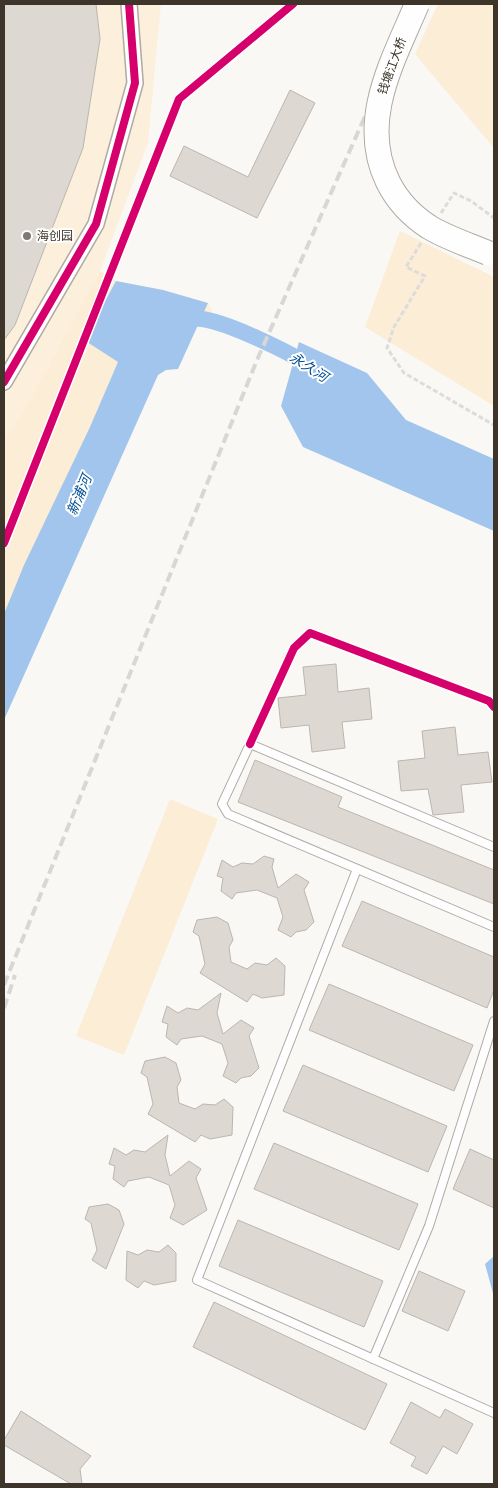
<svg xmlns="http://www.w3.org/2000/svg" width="498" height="1488" font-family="'DM Sans','Noto Sans SC',sans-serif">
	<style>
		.built { fill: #fcf0dd }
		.green { fill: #fcedd6 }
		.water { fill: #a2c5ed }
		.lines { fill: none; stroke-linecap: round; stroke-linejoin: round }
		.canal { stroke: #a2c5ed; stroke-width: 16 }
		.building { fill: #ddd8d1; stroke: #bbb6af }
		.service-casing { stroke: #afaaa4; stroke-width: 10 }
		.minor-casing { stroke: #afaaa4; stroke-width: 18 }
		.path { stroke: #dddcdb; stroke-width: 3; stroke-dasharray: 5 2.5; stroke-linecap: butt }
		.service { stroke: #fefefe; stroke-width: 8 }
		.minor { stroke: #fefefe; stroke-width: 15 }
		.rail { stroke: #d8d7d5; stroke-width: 4; stroke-dasharray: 10 5; stroke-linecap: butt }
		.primary-bridge-casing { stroke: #afaaa4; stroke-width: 26; stroke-linecap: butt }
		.primary-bridge { stroke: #fefefe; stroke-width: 24 }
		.cycleway-casing { stroke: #fff; stroke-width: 11 }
		.cycleway { stroke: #d6006c; stroke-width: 8 }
		.poi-dot { fill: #7f7970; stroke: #fff; stroke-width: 2 }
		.labels { text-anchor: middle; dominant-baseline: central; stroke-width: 4; stroke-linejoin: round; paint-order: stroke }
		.street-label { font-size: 12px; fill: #3d3529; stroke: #fff }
		.poi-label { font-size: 12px; fill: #3d3529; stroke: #fff; text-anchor: start }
		.water-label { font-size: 14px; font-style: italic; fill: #035095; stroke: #fff }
	</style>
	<rect width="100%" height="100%" fill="#faf8f5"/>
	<path class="built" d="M4,4H161L148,143L100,271L116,281L163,290L208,303L218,323L201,319L154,322L4,669Z"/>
	<g class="green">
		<path d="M438,4H494V148L415,54Z"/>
		<path d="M400,231L494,277V406L365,327Z"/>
		<path d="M100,271L116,281L84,340L118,362L4,633V441L27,406Z"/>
		<path d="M170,799L218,819L124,1055L76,1036Z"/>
	</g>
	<g class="water">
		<path d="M116,281L163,290L208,303L178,369L166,370L158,375L4,720V614L24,565L90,427L118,362L84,340Z"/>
		<path d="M299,342L367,373L406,420L494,459V531L303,447L281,406Z"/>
		<path d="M494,1256V1297L485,1264Z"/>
	</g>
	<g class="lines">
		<path class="canal" d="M178,320C186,320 194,318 202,319C227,322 292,353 313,368"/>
	</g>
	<g class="building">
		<path d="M4,4H96L100,39L83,148L15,325L4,340Z"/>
		<path d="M290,90L315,103L257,218L170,176L184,146L248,177Z"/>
		<path d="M336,664L338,692L369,688L372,719L342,722L345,748L312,752L309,725L281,728L278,698L306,695L303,667Z"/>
		<path d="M455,727L458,755L488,752L492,782L461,785L464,812L433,815L428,789L401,791L398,761L425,758L422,731Z"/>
		<path d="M255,760L342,797L338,807L494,870V904L238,802Z"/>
		<path d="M264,856L274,859L272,867L278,888L296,874L309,882L304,890L314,922L306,930L296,932L291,937L278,930L283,917L277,898L257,890L236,893L232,899L221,891L223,878L217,876L222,860L233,867L242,863L253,864Z"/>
		<path d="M362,901L494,957V990L487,1008L342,946Z"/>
		<path d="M217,917L228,923L233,940L229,947L231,962L247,969L255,963L267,965L276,958L285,966L284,995L262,998L253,994L247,1002L200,973L205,964L199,936L193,932L197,920Z"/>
		<path d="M329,984L473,1045L454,1091L309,1030Z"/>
		<path d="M221,993L217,1013L223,1034L241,1020L254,1028L249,1036L259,1068L251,1076L241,1078L236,1083L223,1076L228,1063L222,1044L202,1036L181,1039L177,1045L166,1037L168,1024L162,1022L167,1006L178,1013L187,1008L198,1010Z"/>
		<path d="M165,1057L176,1063L181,1080L177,1087L179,1103L195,1109L203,1104L215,1105L224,1099L233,1107L232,1135L210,1139L201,1135L195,1142L148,1114L153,1104L147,1077L141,1073L145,1061Z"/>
		<path d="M303,1065L447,1126L428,1172L283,1111Z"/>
		<path d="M168,1135L165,1155L170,1176L189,1161L201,1169L196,1178L207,1210L183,1225L170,1218L175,1205L169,1185L149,1177L128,1181L124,1187L113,1179L115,1166L109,1164L114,1148L126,1155L134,1150L145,1152Z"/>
		<path d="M274,1143L418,1204L399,1250L254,1189Z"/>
		<path d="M470,1149L494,1160V1208L453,1189Z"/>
		<path d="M108,1204L119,1210L124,1224L106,1269L92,1260L97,1250L91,1223L85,1219L89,1207Z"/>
		<path d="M238,1220L383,1281L364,1327L219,1266Z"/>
		<path d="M168,1245L176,1253V1281L154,1285L144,1281L138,1288L126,1280L127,1251L138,1255L147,1250L159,1252Z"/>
		<path d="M419,1271L465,1291L448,1331L402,1311Z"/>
		<path d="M214,1302L387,1384L365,1430L193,1347Z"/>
		<path d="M411,1402L440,1418L445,1409L473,1424L457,1454L443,1446L427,1474L411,1466L416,1457L390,1443Z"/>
		<path d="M21,1411L91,1456L80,1469L82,1484H71L4,1445V1440Z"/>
	</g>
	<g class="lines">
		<defs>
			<g id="service">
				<path d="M494,847L250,744L222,804L228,814L494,927"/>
				<path d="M357,869L197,1280L494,1413"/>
				<path d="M373,1359L429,1226L494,1021"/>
			</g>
			<path id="minor" d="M4,382L96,224L135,83L129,4"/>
		</defs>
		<use href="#service" class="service-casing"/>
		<use href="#minor" class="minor-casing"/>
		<g class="path">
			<path d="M441,213L454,193L471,201L494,218"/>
			<path d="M421,243L406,267L425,276L394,327L387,348L404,373L494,425"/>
		</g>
		<use href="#service" class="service"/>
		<use href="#minor" class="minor"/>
		<g class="rail">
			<path d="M4,985L257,360L378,87L412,4"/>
			<path d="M4,1008L15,975"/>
		</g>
		<defs>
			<path id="primary-bridge" d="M417,4C393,61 358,121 388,182C397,200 412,216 429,227C447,238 469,245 488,253"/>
		</defs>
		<use href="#primary-bridge" class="primary-bridge-casing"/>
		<use href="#primary-bridge" class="primary-bridge"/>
		<defs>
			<g id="cycleway">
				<path d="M4,382L96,224L135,83L129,4"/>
				<path d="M4,543L179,99L293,4"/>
				<path d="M250,744L294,648L310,633L489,701L494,707"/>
			</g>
		</defs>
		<use href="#cycleway" class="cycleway-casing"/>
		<use href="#cycleway" class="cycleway"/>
	</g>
	<circle class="poi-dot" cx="27" cy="236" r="5"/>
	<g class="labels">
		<g class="street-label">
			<text transform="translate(392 66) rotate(-70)">钱塘江大桥</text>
		</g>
		<g class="poi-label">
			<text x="37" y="236">海创园</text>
		</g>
		<g class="water-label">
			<text transform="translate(309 367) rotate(32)">永久河</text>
			<text transform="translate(79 495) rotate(-67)">新浦河</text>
		</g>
	</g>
	<rect width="498" height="1488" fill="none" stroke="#3d3529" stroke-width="10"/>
</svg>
